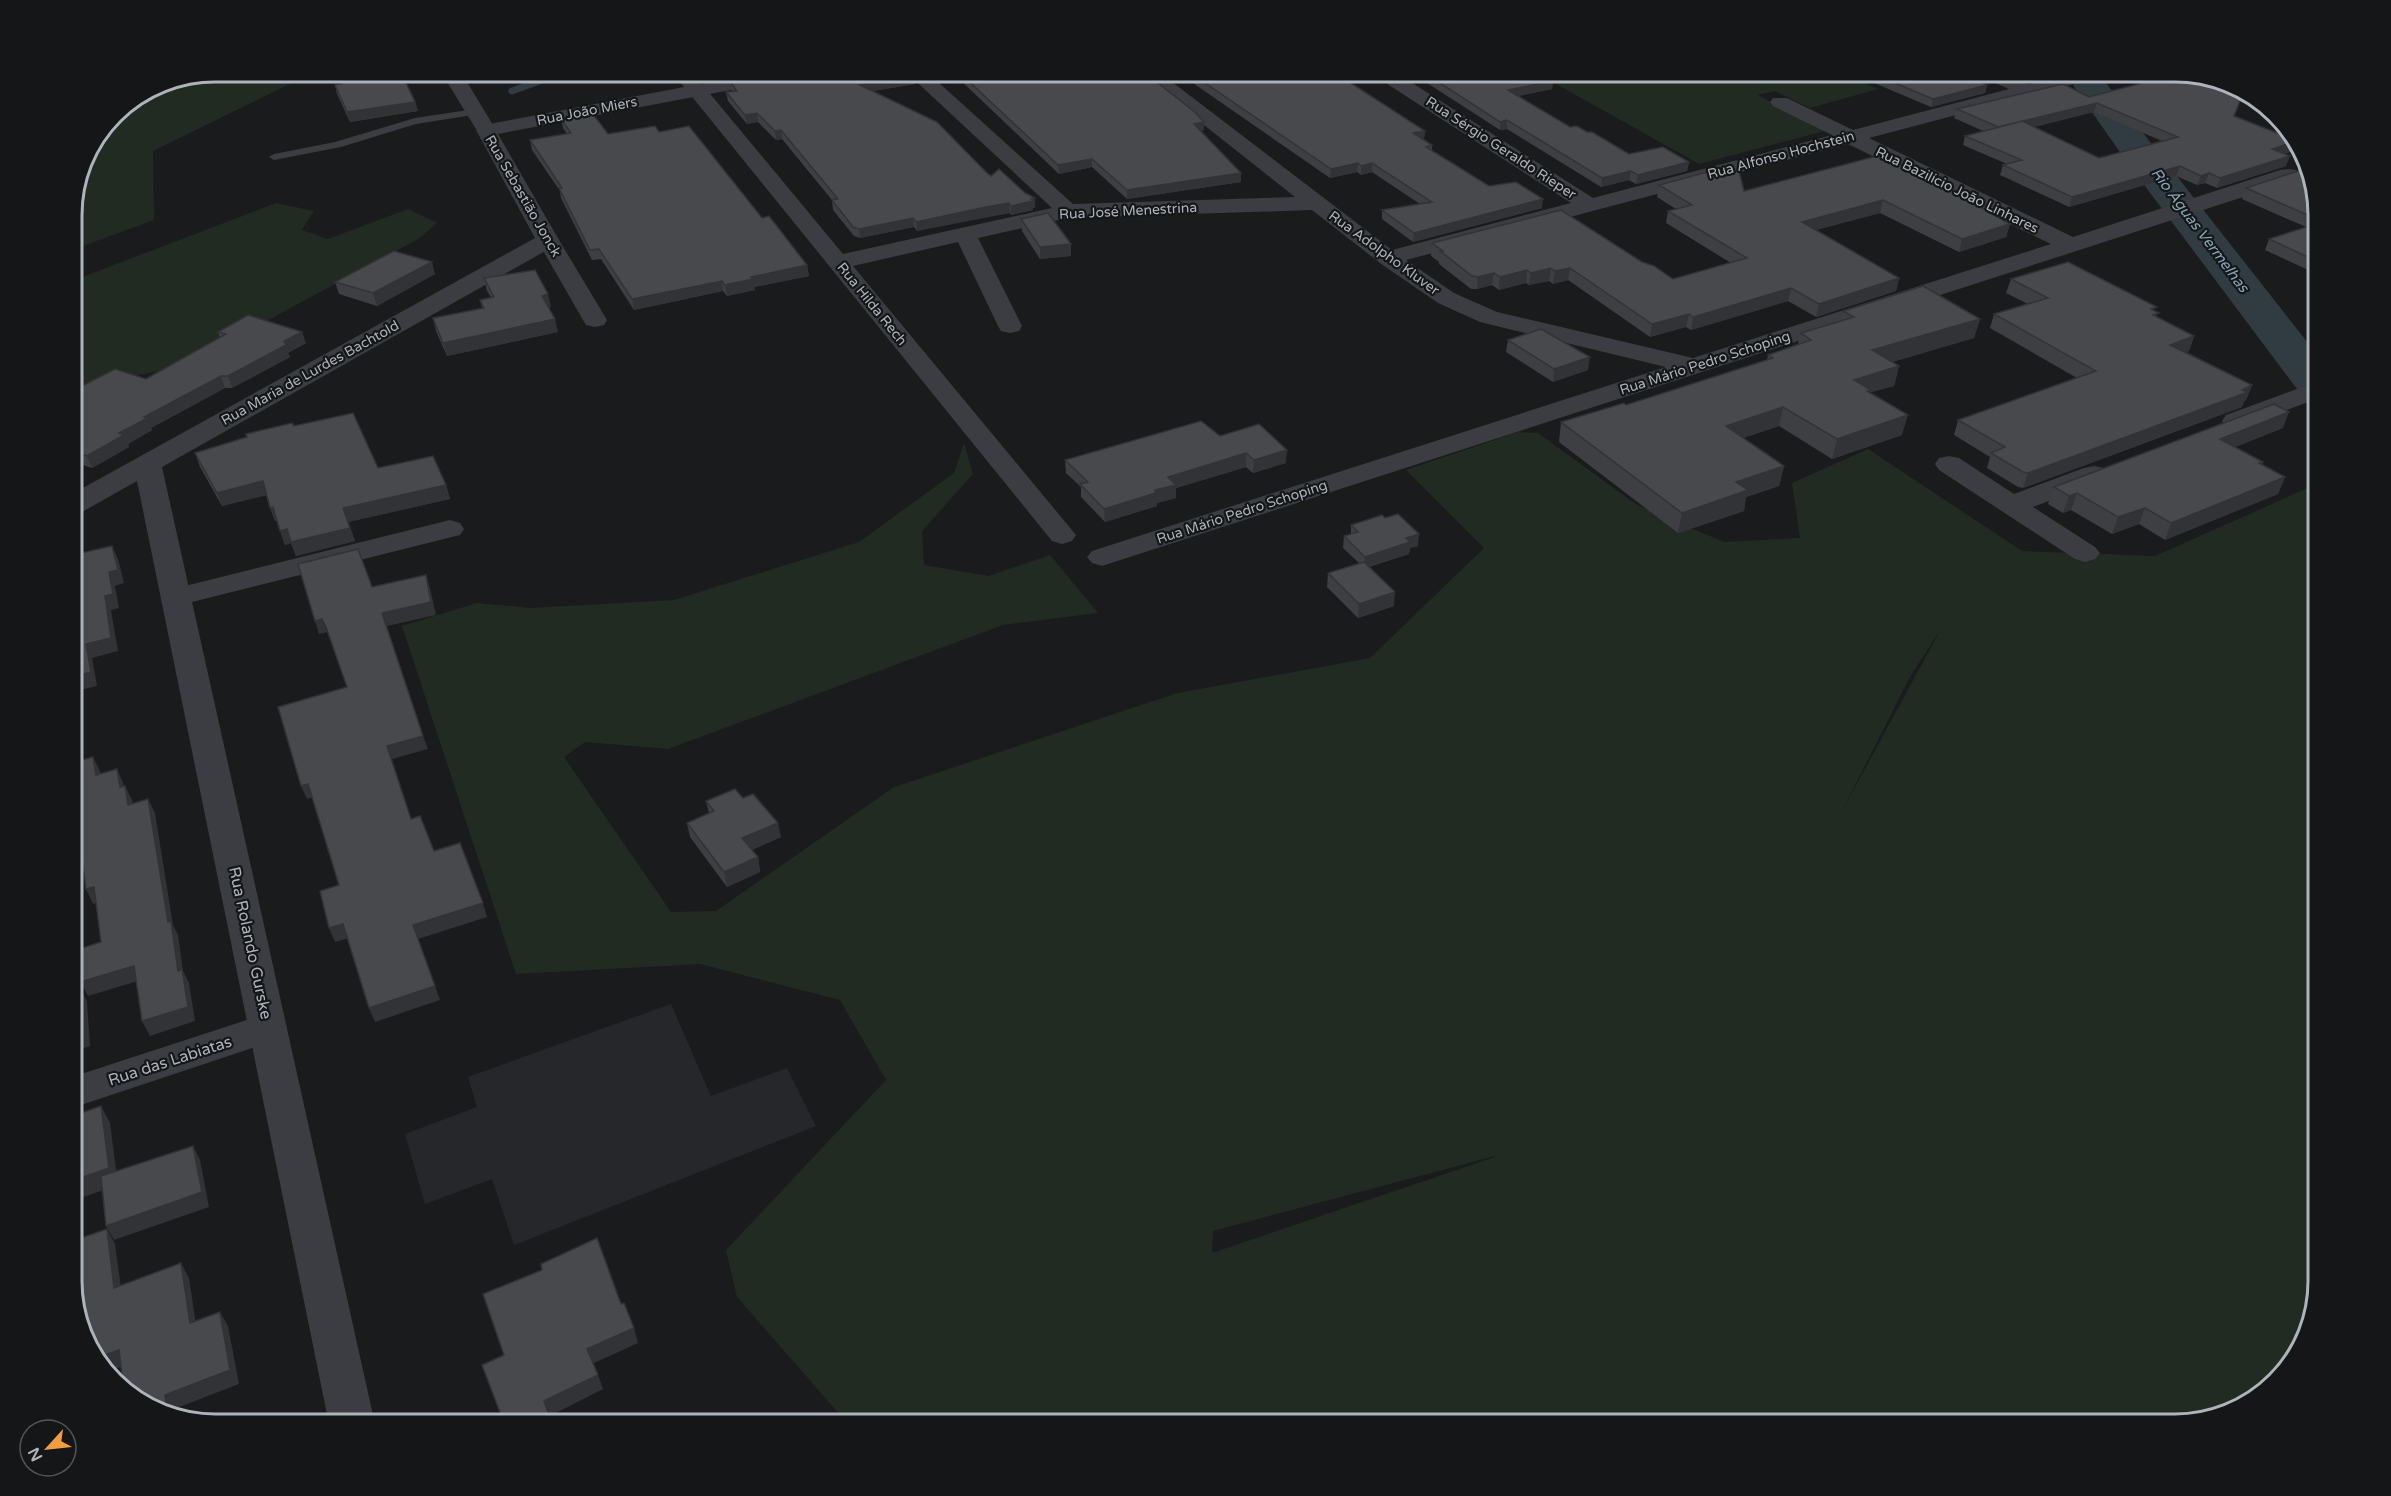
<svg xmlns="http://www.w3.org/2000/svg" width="2391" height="1496" font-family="'Varela Round',sans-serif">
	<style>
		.built { fill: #26272a }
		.green { fill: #222b22; fill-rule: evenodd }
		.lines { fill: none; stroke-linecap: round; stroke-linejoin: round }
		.stream { stroke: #303c41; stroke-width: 7 }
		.river { fill: #303c41; fill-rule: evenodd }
		.service { fill: #3b3d42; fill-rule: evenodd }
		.minor { fill: #3b3d42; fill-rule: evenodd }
		.tertiary { fill: #3b3d42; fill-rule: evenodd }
		.wall { fill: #3d3f42; fill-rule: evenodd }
		.shaded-wall { fill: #323336 }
		.building { fill: #47494d; stroke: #323336; stroke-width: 1.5 }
		.labels { text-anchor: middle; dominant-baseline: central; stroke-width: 4.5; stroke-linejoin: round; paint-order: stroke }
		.far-street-label { font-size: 14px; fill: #adb4bc; stroke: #151618 }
		.far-water-label { font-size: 15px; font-style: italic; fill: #85a6b6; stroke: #151618 }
		.street-label { font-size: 16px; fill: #adb4bc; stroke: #151618 }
		.rim { fill: none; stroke: #adb4bc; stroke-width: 3 }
	</style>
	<rect width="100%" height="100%" fill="#1a1b1d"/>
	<path class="built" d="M671,1004L711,1096L787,1068L816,1126L514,1245L492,1179L425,1204L405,1134L477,1107L468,1077Z"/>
	<g class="green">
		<path d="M216,72H307L308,75L153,151L154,220L72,250V207L83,160L114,114L161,83Z"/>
		<path d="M1588,72H1840L1878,89L1810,108L1775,91L1758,95L1825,131L1699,164L1549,80Z"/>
		<path d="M276,203L314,211L302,230L328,239L408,209L437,223L420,238L183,366L90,385L72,394V281Z"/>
		<path d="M1518,432L1538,433L1637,505L1724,542L1800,538L1792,483L1868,449L2022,551L2155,556L2319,483V1281L2300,1352L2247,1405L2176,1424H848L737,1297L726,1250L886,1080L840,1000L700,964L516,974L402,626L477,603L531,608L674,600L859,542L954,473L964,443L973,474L922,531L924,565L989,576L1050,555L1098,613L1003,625L668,749L585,742L564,757L671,912L716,911L894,787L1178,693L1370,658L1484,548L1406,470ZM1941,629L1842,811L1911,675ZM1495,1156V1157L1212,1253L1213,1231Z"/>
	</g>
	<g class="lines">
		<path class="stream" d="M512,91L564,72"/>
		<path class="river" d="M2064,72H2098L2150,142L2319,357V401L2303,397L2124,158Z"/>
		<path class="service" d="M475,109L480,112L479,114L416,124L341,147L274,160L269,157L274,154L335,142L415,118Z"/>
		<g class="minor">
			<path d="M441,72H461L496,130L493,134H479Z"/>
			<path d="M672,72H692L843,254L1052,208L906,72H927L1073,204L1295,197L1137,72H1159L1392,250L1571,203L1375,76L1372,72H1395L1593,198L1832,135L1773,106L1770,102L1773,98H1787L1853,130L2009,89L1979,76L1976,72H2002L2029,84L2075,72H2107L2104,76L1869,138L2073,237L2280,170L2288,169L2296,170L2299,175L2296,180L1102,566L1092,563L1087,557L1092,551L1666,367L1480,322L1438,303L1380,263L1312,210L1068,218L978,238L1022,326L1019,331L1010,333L1001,331L998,326L958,242L853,266L1076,535L1072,541L1062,544L1052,541ZM1848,144L2051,244L1693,358L1497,312L1454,293L1406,260Z"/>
			<path d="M548,233L556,235L607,320L604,325L595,327L586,325L583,320L537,240L540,235Z"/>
			<path d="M2319,381V398L2235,429L2226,427L2222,421L2226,415Z"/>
			<path d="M1949,456L1959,458L2014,494L2084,468L2094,466L2104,468L2108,474L2104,480L2033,507L2095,547L2100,553L2095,559L2085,562L2075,559L1939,470L1935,464L1939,458Z"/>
			<path d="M450,520L460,523L464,529L460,535L176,606L165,603L161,597L165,591Z"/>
			<path d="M268,1013L282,1018L287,1028L282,1038L72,1108V1077Z"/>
		</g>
		<path class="tertiary" d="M763,72H804L801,76L794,78L498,134L559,240L556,245L162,467L375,1424H329L137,481L82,512L72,514V494L535,238L476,130L479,126Z"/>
	</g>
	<g class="wall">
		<path d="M335,72H401L415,102L418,111L350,122L337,94L335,85L342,84Z"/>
		<path d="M716,72H751L720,78Z"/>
		<path d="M930,72H1144L1204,130L1201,131L1241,182L1127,199L1092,167L1059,174L956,76L939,79Z"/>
		<path d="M1177,72H1334L1425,131L1424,139L1432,145V150L1489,186L1542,208L1413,242L1382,219V210L1420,204L1372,172L1361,175L1357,172L1330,178Z"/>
		<path d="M1410,72H1579L1549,78L1553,81L1552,89L1518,96L1570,127L1587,132L1629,154L1689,162L1687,171L1636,184L1629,180L1601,187L1507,129L1500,130Z"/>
		<path d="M1848,72H1957L1987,85L1985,93L1931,107Z"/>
		<path d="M731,83L915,84L873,91L1035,207L1033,208V210L1011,215L1010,213L987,216L917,231L914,227L860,238L854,236L833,210L832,200L782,139L776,140L758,122L747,124L728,101L726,92L732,91Z"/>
		<path d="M2089,97L2235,116L2297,141L2293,151L2284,154L2286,166L2217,188L2205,183L2197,185L2176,176L2069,207L2000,175L2003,165L2007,164L1963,145L1965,136L1983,131L1954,118L1957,109ZM2094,112L2162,141L2099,158L2034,127Z"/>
		<path d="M561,119L608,134L659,132L762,218L807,265L809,276L754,287L755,290L727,296L723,291L634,310L601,259L592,260L561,198L560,191L532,150L530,140L567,134L563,128Z"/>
		<path d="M1659,185L1744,191L1969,198V200L2010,224L2006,237L1959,252L1880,213L1816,230L1899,278L1896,291L1816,317L1788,301L1691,330L1686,327L1650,337L1568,280L1553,284L1549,281L1529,285L1526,283L1499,290L1492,285L1477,289H1471L1439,264V262L1431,256L1432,243L1642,262L1673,279L1731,263L1666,223L1668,211L1676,209L1657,197Z"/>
		<path d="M2246,188L2319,207V275L2265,250L2269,239L2306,227L2242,199Z"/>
		<path d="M1021,219L1071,244V256L1040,259L1022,231Z"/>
		<path d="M435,274L377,306L339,294L335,282Z"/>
		<path d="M484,278L551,307H549L558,332L447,356L436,331L433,318L482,308L480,300L491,297L487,291Z"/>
		<path d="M2011,279L2155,311L2157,317L2194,336L2189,351L2186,352L2252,385L2246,400L2244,401L2242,407L2023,488L2018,487L1987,468L1990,457L1954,435L1958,420L2077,378L1990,328L1994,314L2028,304L2006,293Z"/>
		<path d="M1843,311L1980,319L1974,338L1892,362L1899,366L1894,386L1871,392L1870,393L1902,435L1832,459L1779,426L1743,438L1784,466L1779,486L1746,497L1744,511L1678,533L1559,442L1561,422L1626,405L1767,360L1768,355L1798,344L1801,333L1841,321Z"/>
		<path d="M218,332L306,343L288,353L290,357L232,388H225L151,428L152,430L128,444L129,447L92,468L77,463L72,465V391L146,379L220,338Z"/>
		<path d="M1508,340L1588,370L1553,382L1506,352Z"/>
		<path d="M294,426L378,468L446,485L450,499L348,522L355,541L296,556L291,543L285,545L277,521H275L266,495L222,506L200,467L195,453L247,437Z"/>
		<path d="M2283,428L2235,447L2263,462L2262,465L2285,477L2278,494L2165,540L2139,524L2112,534L2071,510L2063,513L2048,504L2054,487Z"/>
		<path d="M1220,436L1286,463L1253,473L1246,467L1176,488V498L1157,503V506L1105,522L1081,497V487L1066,473L1065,460Z"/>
		<path d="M1351,525L1418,546L1410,548L1409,554L1369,567L1394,606L1358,618L1327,587L1328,573L1359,563L1343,548L1344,536L1351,534Z"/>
		<path d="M743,798L781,837L752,850L758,857L760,872L727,887L690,837L687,823L709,813L706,801Z"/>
	</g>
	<g class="shaded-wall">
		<path d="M491,72H505L491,74Z"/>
		<path d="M720,72H751L720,78Z"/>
		<path d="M938,72H955L956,76L939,79Z"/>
		<path d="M1538,72H1579L1537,81Z"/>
		<path d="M914,75L915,84L861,93L860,85Z"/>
		<path d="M1553,81L1552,89L1507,98L1508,90Z"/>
		<path d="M1987,85L1985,93L1931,107L1933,99Z"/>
		<path d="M415,102L418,111L350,122L347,112Z"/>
		<path d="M2097,103L2094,112L1995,136L1998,127Z"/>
		<path d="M757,113L758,122L747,124L745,115Z"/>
		<path d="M1507,120V129L1500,130V122Z"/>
		<path d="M1204,122V130L1194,132V124Z"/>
		<path d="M781,130L782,139L776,140L775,131Z"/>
		<path d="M1425,131L1424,139L1413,133Z"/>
		<path d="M2297,141L2293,151L2268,158L2272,149Z"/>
		<path d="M2290,156L2286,166L2217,188L2220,178Z"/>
		<path d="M1092,159V167L1059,174L1058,165Z"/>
		<path d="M1689,162L1687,171L1636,184L1638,175Z"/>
		<path d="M1358,163L1357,172L1330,178L1331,169Z"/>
		<path d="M1372,163V172L1361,175V166Z"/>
		<path d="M2180,166L2176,176L2069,207L2072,197Z"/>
		<path d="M1631,171L1629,180L1601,187L1602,178Z"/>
		<path d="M1241,173V182L1127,199V190Z"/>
		<path d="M2209,173L2205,183L2197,185L2201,176Z"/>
		<path d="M1035,198V207L1033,208V210L1011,215V206Z"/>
		<path d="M1543,199L1542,208L1413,242L1414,233Z"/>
		<path d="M1883,200L1880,213L1799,234L1802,222Z"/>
		<path d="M1009,203L1010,213L917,231L916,222Z"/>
		<path d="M913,218L914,227L860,238L859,229Z"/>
		<path d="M2010,224L2006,237L1959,252L1962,239Z"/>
		<path d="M1071,244V256L1040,259V247Z"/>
		<path d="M432,262L435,274L377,306L373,293Z"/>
		<path d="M807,265L809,276L754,287L755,290L727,296L725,285L751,277Z"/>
		<path d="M1551,268L1549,281L1529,285L1531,273Z"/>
		<path d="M1570,268L1568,280L1553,284L1555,271Z"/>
		<path d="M1527,270L1526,283L1499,290L1500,277Z"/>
		<path d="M1494,273L1492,285L1477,289L1478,277Z"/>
		<path d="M1899,278L1896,291L1816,317L1819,304Z"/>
		<path d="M722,281L723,291L634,310L632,299Z"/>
		<path d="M1791,288L1788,301L1691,330L1693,317Z"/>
		<path d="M548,294L551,307L545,308L542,296Z"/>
		<path d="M1689,314L1686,327L1650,337L1652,324Z"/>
		<path d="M555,319L558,332L447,356L443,343Z"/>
		<path d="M1980,319L1974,338L1868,369L1872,350Z"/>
		<path d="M302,332L306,343L288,353L290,357L232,388L228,376L284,341Z"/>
		<path d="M2194,336L2189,351L2165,359L2170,345Z"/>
		<path d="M1590,357L1588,370L1553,382L1554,369Z"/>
		<path d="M1899,366L1894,386L1871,392L1866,410L1854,380Z"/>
		<path d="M221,376L225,388L151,428L152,430L128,444L129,447L92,468L87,456L144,417Z"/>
		<path d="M2252,385L2246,400L2244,401L2242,407L2023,488L2028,473Z"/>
		<path d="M1783,407L1779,426L1722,445L1726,426Z"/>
		<path d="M2289,412L2283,428L2213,455L2220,439Z"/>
		<path d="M1908,415L1902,435L1832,459L1837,439Z"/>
		<path d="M1287,450L1286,463L1253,473L1254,460Z"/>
		<path d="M72,452L77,463L72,465Z"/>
		<path d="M1246,453V467L1176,488V498L1157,503V506L1105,522L1104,509L1155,490L1168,477Z"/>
		<path d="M1784,466L1779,486L1746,497L1744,511L1678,533L1682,513L1736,482Z"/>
		<path d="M2285,477L2278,494L2165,540L2171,523Z"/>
		<path d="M263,481L268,495L222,506L217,493Z"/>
		<path d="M446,485L450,499L348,522L343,508Z"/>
		<path d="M2077,493L2071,510L2063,513L2069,496Z"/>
		<path d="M273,507L277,520L275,521L270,508Z"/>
		<path d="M2145,508L2139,524L2112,534L2118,517Z"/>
		<path d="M350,528L355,541L296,556L291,543L285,545L280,531L287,529Z"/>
		<path d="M1419,534L1418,546L1410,548L1409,554L1364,568L1365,557L1406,538Z"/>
		<path d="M112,546L118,559L124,583L115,586L119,608L111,610L118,651L92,658L97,686L72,692V677L105,596Z"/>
		<path d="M426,575L430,588L436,615L387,626L382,613Z"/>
		<path d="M1395,592L1394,606L1358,618L1359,604Z"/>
		<path d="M322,619L327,632L319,634L315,621Z"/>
		<path d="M423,736L428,749L392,759L387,746Z"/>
		<path d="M78,748L84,762L79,761Z"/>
		<path d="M93,757L100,771L103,789L96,775Z"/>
		<path d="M117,769L123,783L127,801L120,787Z"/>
		<path d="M308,784L313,797L307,799L301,786Z"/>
		<path d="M125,786L132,800L135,819L128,805Z"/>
		<path d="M148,799L155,813L173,925L178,935L183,971L189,983L195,1021L150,1036L142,1021L178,971L168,922Z"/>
		<path d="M77,817L84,831L72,834V819Z"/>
		<path d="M778,823L781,837L745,853L742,838Z"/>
		<path d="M758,857L760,872L727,887L724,872Z"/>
		<path d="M94,887L101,901L93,904L86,889Z"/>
		<path d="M483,903L487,917L418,939L440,1000L375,1022L369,1008L413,925Z"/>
		<path d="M343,924L349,938L335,942L329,928Z"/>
		<path d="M134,966L141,980L88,996L80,982Z"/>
		<path d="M79,986L87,1001L90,1046L72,1052V1034Z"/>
		<path d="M101,1106L110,1123L118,1185L72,1201V1181Z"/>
		<path d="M193,1146L200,1160L209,1207L114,1240L106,1226Z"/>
		<path d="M107,1229L115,1244L123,1303L114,1288Z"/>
		<path d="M181,1263L189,1278L198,1338L190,1323Z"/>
		<path d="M220,1312L228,1326L239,1384L174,1409V1413L167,1411L165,1395Z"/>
		<path d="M634,1328L638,1343L592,1364L587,1349Z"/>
		<path d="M119,1350L128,1364L110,1371L97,1358Z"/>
		<path d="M598,1375L603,1389L550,1416L544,1401Z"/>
	</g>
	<g class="building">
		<path d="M338,72H401L415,102L347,112L335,85L344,83Z"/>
		<path d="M789,72H911L914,75L860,85L937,122L987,173L991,176L999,169L1025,193L1035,198L1031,199L1033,201L1011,206L1009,203L986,207L916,222L913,218L859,229L853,227L832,200L838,199L781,130L775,131L757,113L745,115L726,92L737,91L731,83Z"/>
		<path d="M959,72H1144L1196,113L1204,122L1194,124L1241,173L1127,190L1092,159L1058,165Z"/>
		<path d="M1189,72H1334L1425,131L1413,133L1432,145L1426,147L1489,186L1516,182L1543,199L1414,233L1382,210L1432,202L1372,163L1361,166L1358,163L1331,169Z"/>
		<path d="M1423,72H1539H1538L1553,81L1508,90L1570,127L1577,126L1587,132H1592L1629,154L1663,147L1689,162L1638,175L1631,171L1602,178L1507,120L1500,122Z"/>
		<path d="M1869,72H1957L1987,85L1933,99Z"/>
		<path d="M2180,73L2244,91L2234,116L2297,141L2272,149L2290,156L2220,178L2209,173L2201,176L2180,166L2072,197L2003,165L2022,160L1965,136L2022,121L2099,158L2178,137L2097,103L1998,127L1957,109L2063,84L2089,97Z"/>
		<path d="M592,113L608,134L655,126L659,132L689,126L762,218L769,216L807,265L751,277L753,279L725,285L722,281L632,299L599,249L590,250L559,188H562L530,140L571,133L561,119Z"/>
		<path d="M1881,155L1969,198L1966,199L2010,224L1962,239L1883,200L1802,222L1899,278L1819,304L1791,288L1693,317L1689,314L1652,324L1570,268L1555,271L1551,268L1531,273L1527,270L1500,277L1494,273L1478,277L1472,276L1440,251H1443L1432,243L1561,210L1642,262L1654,266L1673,279L1747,258L1668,211L1692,205L1659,185L1711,171L1719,176L1739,171L1744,191Z"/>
		<path d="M2307,168L2319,207V220L2246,188Z"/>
		<path d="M1048,213L1071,244L1040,247L1021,219Z"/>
		<path d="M2319,223V262L2269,239Z"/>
		<path d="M394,251L432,262L373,293L335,282Z"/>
		<path d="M2068,262L2157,307L2151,309L2159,313L2153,315L2194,336L2170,345L2252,385L2242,390L2248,392L2028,473L2023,472L1991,453L2005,447L1958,420L2096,371L1994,314L2048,298L2011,279Z"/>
		<path d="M535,270L548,294L542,296L555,319L443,343L433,318L484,308L480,300L494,297L484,278Z"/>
		<path d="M1923,286L1980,319L1872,350L1899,366L1854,380L1871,390L1867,391L1908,415L1837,439L1783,407L1726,426L1784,466L1736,482L1748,490L1682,513L1561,422L1624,403L1626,405L1773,358L1768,355L1811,340L1801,333L1854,317L1843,311Z"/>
		<path d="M248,315L302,332L284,341L286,345L228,376H221L144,417L148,418L119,433L124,435L87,456L72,451V391L115,369L146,379L226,334L218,332Z"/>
		<path d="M1541,329L1590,357L1554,369L1508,340Z"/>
		<path d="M2274,404L2289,412L2220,439L2263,462L2259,463L2285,477L2171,523L2145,508L2118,517L2077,493L2069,496L2054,487Z"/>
		<path d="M353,413L378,468L433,456L446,485L343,508L350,528L291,542L287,529L280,531L273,507L270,508L263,481L217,493L195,453L247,437L246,434L292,423L294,426Z"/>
		<path d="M1201,421L1220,436L1259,424L1287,450L1254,460L1246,453L1168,477L1176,485L1155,490L1156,493L1104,509L1080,484L1088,482L1065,460Z"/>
		<path d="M1398,514L1419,534L1406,538L1410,542L1365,557L1344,536L1358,532L1351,525L1382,515L1385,518Z"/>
		<path d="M112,546L118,570L109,572L113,594L105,596L111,638L86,644L91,672L72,677V555Z"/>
		<path d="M358,549L372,587L426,575L431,602L382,613L423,736L387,746L411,819L420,816L434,851L460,843L483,903L413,925L435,986L369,1008L343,924L329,928L320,891L339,885L308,784L301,786L278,707L347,687L326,627L322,619L315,621L298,564Z"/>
		<path d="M1364,562L1395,592L1359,604L1328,573Z"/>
		<path d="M78,748L79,761L93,757L96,775L117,769L120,787L125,786L128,805L148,799L168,922L171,921L178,971L182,969L188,1007L142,1021L134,966L80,982L76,950L101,942L94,887L86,889L77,817L72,819V749Z"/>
		<path d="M735,789L743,798L753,794L778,823L742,838L758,857L724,872L687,823L714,811L706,801Z"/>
		<path d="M79,986L81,1031L72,1034V988Z"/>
		<path d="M101,1106L109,1168L72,1181V1116Z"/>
		<path d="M193,1146L202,1192L106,1226L101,1176Z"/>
		<path d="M107,1229L114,1288L181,1263L190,1323L220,1312L230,1370L165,1395L167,1411L144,1405L123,1384L119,1350L97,1358L91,1352L72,1289V1241Z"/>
		<path d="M597,1238L621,1304L624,1303L634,1328L587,1349L598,1375L544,1401L552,1424H501L504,1423L482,1365L504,1355L483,1294L542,1270L541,1264Z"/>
	</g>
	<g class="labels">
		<g class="far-street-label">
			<text transform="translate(587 111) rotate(-11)">Rua João Miers</text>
			<text transform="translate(1501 148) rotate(33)">Rua Sérgio Geraldo Rieper</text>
			<text transform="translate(1781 155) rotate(-15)">Rua Alfonso Hochstein</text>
			<text transform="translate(1957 190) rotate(26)">Rua Bazilício João Linhares</text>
			<text transform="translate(523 196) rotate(60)">Rua Sebastião Jonck</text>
			<text transform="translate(1128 211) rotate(-3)">Rua José Menestrina</text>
			<text transform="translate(1384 253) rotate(36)">Rua Adolpho Kluver</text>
			<text transform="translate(872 304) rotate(51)">Rua Hilda Rech</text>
			<text transform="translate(1705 363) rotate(-18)">Rua Mário Pedro Schoping</text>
			<text transform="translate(310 373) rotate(-29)">Rua Maria de Lurdes Bachtold</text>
			<text transform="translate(1242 512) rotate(-18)">Rua Mário Pedro Schoping</text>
		</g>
		<g class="far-water-label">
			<text transform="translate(2200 230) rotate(53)">Rio Águas Vermelhas</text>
		</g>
		<g class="street-label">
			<text transform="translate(250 943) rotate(78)">Rua Rolando Gurske</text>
			<text transform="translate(170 1061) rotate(-18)">Rua das Labiatas</text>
		</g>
	</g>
	<path d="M0 0H2391V1496H0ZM215 82H2175A133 133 0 0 1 2308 215V1281A133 133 0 0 1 2175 1414H215A133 133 0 0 1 82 1281V215A133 133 0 0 1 215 82Z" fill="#151618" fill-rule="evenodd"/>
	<path class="rim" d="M215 82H2175A133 133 0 0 1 2308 215V1281A133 133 0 0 1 2175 1414H215A133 133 0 0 1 82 1281V215A133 133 0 0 1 215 82Z"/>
	<g transform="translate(48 1448) rotate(243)"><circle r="28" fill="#151618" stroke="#52555a" stroke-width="1.5"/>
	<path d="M0-4.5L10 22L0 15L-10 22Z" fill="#f19c3e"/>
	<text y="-9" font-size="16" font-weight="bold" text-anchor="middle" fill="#adb4bc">N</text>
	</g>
</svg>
